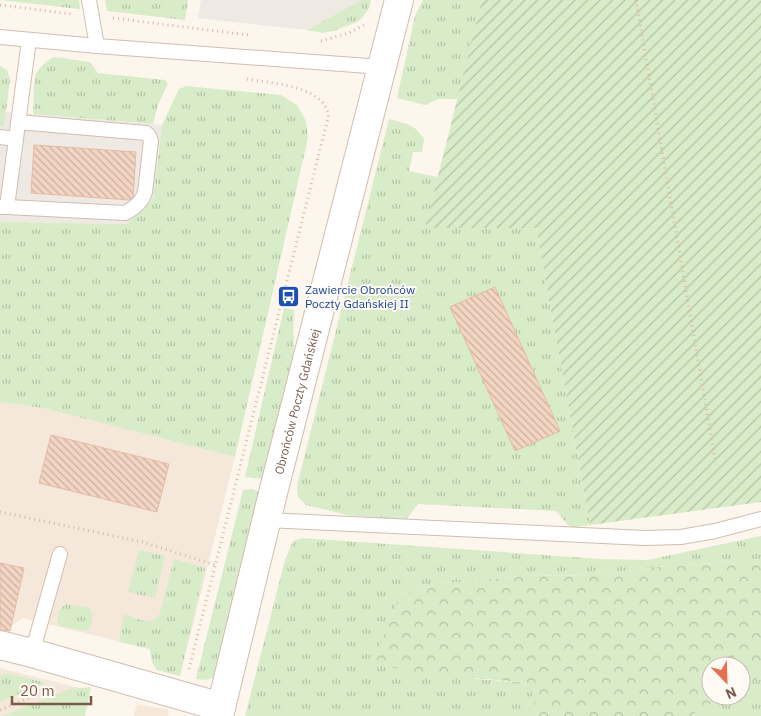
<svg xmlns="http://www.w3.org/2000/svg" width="761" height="716" font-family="'IBM Plex Sans',sans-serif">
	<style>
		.residential { fill: #f5e8da }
		.industrial { fill: #efe9e4 }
		.grass { fill: url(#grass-tufts) }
		.forest { fill: url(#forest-crowns) }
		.garden { fill: url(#garden-furrows) }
		.building { fill: url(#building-back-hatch); stroke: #e6bba3 }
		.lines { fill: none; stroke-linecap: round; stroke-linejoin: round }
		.service-casing { stroke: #d1beb0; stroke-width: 16 }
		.minor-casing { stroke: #d1beb0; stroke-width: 30 }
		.tertiary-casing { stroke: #d1beb0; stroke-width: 30 }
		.path { stroke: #d9b8a5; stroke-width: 3; stroke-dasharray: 1 4; stroke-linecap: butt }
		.service { stroke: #fff; stroke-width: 14 }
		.minor { stroke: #fff; stroke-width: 28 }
		.tertiary { stroke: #fff; stroke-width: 28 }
		.labels { text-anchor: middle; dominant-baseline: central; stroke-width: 4; stroke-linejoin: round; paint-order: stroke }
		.transit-label { font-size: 12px; fill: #164399; stroke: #fffaf3; text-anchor: start }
		.street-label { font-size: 12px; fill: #7a5c4d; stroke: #fffaf3 }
	</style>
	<defs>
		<pattern id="grass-tufts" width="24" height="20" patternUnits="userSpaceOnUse" patternTransform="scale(1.25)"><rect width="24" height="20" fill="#d8ecc9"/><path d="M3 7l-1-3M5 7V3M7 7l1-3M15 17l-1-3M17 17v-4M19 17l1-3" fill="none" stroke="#b4c2a5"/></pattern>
		<pattern id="forest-crowns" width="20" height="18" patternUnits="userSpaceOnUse" patternTransform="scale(1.25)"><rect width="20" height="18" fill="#d8ecc9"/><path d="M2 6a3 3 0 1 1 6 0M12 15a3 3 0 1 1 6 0" fill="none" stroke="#b4c2a5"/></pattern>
		<pattern id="garden-furrows" width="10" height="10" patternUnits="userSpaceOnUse" patternTransform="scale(1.25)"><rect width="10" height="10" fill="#d8ecc9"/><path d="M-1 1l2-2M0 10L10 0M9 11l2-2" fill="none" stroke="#b4c2a5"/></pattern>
		<pattern id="building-back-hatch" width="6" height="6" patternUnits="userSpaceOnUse" patternTransform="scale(1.25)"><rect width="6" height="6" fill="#f3d5c3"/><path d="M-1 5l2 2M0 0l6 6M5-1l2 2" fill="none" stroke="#cab0a1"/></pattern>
	</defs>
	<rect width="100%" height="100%" fill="#fdf6ec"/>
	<g class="residential">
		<path d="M0,402L43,408L235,457L180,676L157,670L152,662L150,649L23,618L4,631L0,630Z"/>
		<path d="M0,668L88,690L83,716H0Z"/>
		<path d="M137,704L169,710L168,716H134Z"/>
	</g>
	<g class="industrial">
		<path d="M201,0H361L307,30L198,18Z"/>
		<path d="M6,112L162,125L153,198L127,224L0,222V126L4,127Z"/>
	</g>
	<g class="grass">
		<path d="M0,0H79L80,9L70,8Z"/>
		<path d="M105,0H188L185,20L107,11Z"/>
		<path d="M361,0H371L368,10L361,19L357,22L336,30L323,33L307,30Z"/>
		<path d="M423,0H482L458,99H438L425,105L397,98L415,16Z"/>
		<path d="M54,57L90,62L98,73L165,80L168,84L158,105L153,124L33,114C34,105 33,86 35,77C37,69 46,61 54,57Z"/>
		<path d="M0,66L7,70L10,79L4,127L0,126Z"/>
		<path d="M186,86L281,95L297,105L306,121L308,138L235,457L43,408L0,402V222L127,224L153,198L162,125L179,89Z"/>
		<path d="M389,119C406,124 414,123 424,139L422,152H413L409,171L438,177L425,228H536L590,525L571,528L556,511L418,504L406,520L347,515L306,505L298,497L297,486Z"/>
		<path d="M284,308L295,310C292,323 294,337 294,351L264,479L245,477Z"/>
		<path d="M253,489L260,493L214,678L205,680L196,679L243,490Z"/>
		<path d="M761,536V562H731L657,567L597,575L523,576L438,584L400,594L391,619L476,679L530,683L538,716H245L285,560L293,541L302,538L601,559L647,560Z"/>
		<path d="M139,550L165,556L155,598L128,592Z"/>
		<path d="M174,559L205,568L180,676L157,670L152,662L150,649L119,642L124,614C133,617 149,626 158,617C158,617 161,610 161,609Z"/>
		<path d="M66,604L90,608C94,616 93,625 87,631L59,626C56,615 57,612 66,604Z"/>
		<path d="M8,673L46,683L0,702V676Z"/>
		<path d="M761,677V716H690L697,711L725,696H741V688Z"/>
		<path d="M91,687L85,716H3L69,689Z"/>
	</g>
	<path class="forest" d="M731,562H761V677L741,688V666H711V696H725L697,711L690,716H538L529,683L408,672L373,661L391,619L400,594L438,584L523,576L597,575L657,567Z"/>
	<path class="garden" d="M482,0H761V502L590,525L536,228H425Z"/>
	<g class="building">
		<path d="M34,145L136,152L133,197L130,200L31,193Z"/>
		<path d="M495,287L560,431L515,451L450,307Z"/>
		<path d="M51,435L169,464L157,512L39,483Z"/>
		<path d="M0,563L24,568L10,631L0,630Z"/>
	</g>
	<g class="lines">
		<defs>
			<g id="service">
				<path d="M89,0L97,46"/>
				<path d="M0,37L97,46L382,67"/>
				<path d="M0,137L16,139"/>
				<path d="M0,207H7L29,40"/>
				<path d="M7,207L125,213C135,208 142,202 145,192L151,141L149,136L146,133L18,122"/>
				<path d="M266,520L645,538L681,537L715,531L761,519"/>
				<path d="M32,653L60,554"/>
			</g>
			<path id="minor" d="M0,645L32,653L221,707"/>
			<g id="tertiary">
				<path id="s1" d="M219,716L274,489L399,0"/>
			</g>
		</defs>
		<use href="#service" class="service-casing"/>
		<use href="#minor" class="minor-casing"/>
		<use href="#tertiary" class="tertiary-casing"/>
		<g class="path">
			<path d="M636,0L715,459"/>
			<path d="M0,5L72,14"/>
			<path d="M113,18L248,35"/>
			<path d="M321,41L349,33L364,25"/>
			<path d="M0,512L143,542L215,565"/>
			<path d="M189,669L329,114C327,111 326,107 324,104C308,85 270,83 247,79"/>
			<path d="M0,710L53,688"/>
		</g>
		<use href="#service" class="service"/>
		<use href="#minor" class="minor"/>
		<use href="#tertiary" class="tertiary"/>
	</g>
	<defs>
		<symbol id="bus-square" viewBox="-11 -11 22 22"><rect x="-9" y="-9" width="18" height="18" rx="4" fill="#1a4fb4" stroke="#fffaf3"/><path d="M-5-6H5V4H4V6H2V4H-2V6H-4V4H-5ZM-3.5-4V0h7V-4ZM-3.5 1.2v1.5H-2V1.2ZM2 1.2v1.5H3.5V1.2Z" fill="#fff"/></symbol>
	</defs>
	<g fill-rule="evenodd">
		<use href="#bus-square" x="276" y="284" width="25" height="25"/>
	</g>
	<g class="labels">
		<g class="transit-label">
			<text x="305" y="289">Zawiercie Obrońców<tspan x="305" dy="14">Poczty Gdańskiej II</tspan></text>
		</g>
		<g class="street-label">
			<text stroke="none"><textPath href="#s1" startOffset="324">Obrońców Poczty Gdańskiej</textPath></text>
		</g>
	</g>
	<g transform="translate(726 681) rotate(157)"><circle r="24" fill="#fffaf3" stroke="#cabbb1"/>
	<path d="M0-4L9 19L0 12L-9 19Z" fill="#e76f51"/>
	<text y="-8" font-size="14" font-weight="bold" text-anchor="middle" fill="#7a5c4d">N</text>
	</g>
	<path d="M12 696v8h79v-8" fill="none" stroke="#7a5c4d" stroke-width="2.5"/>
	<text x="20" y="696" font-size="15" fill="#7a5c4d" stroke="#fffaf3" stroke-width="4" paint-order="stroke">20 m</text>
</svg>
